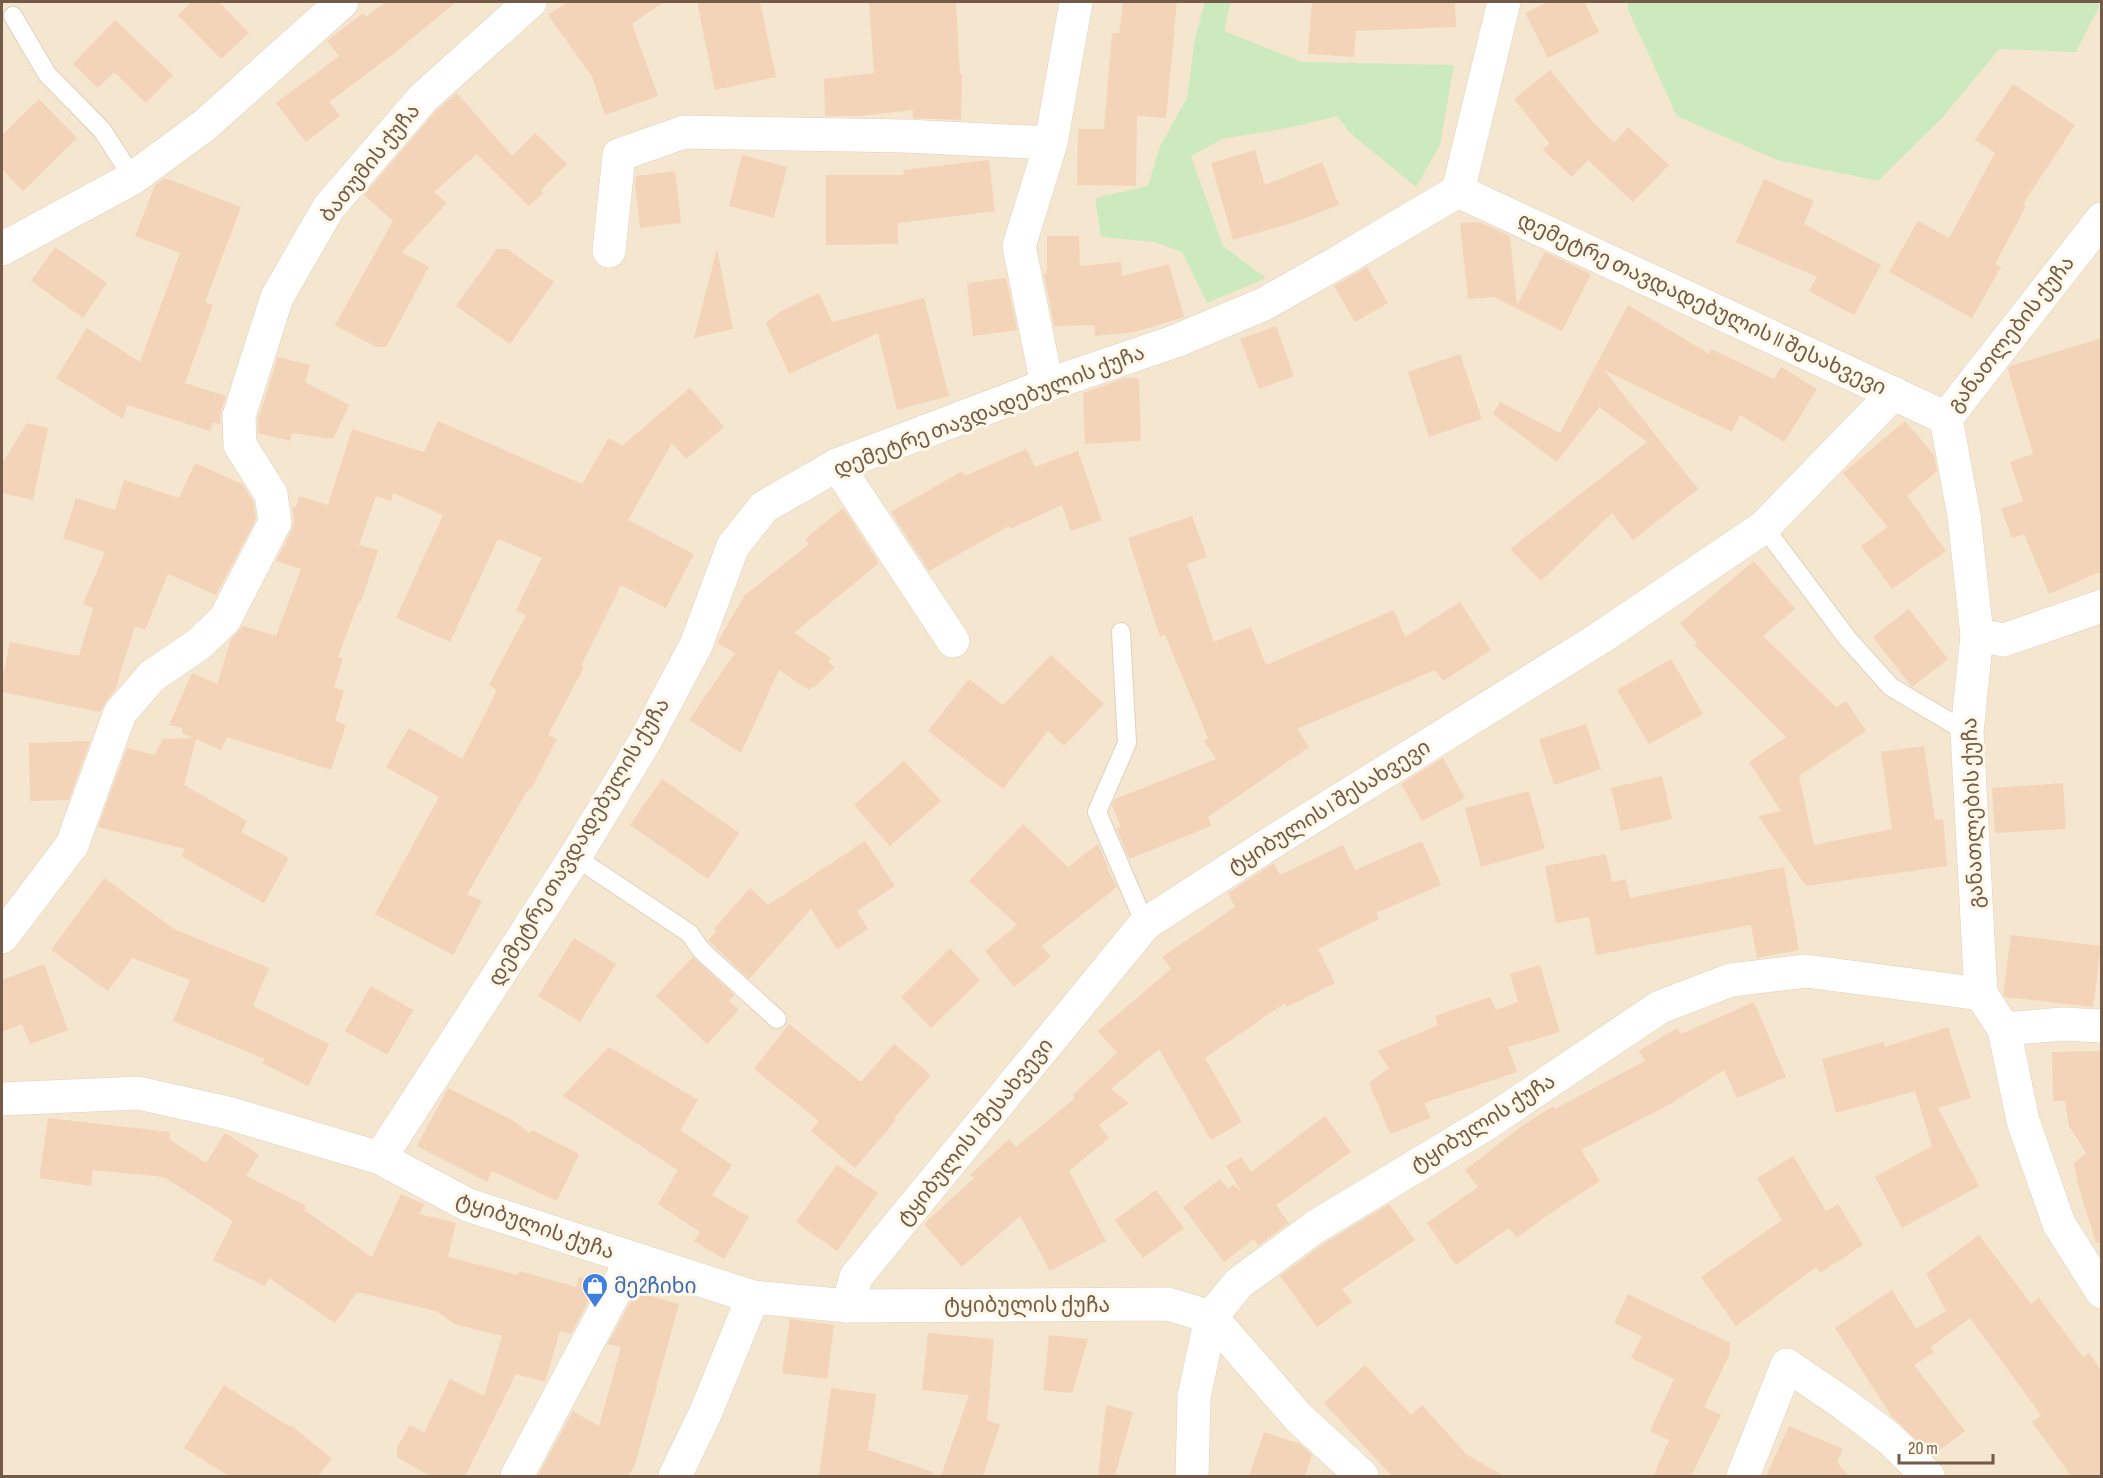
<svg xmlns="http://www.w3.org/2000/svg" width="2103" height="1478" font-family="'Sofia Sans Condensed','Noto Sans Georgian',sans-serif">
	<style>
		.residential { fill: #f5e6cf }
		.green { fill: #cdeabf }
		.building { fill: #f3d4b8 }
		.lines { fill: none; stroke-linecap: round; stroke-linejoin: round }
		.service-casing { stroke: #e1d0bc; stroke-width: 20 }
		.minor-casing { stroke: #e1d0bc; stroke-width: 34 }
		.service { stroke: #fff; stroke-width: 18 }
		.minor { stroke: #fff; stroke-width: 33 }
		.labels { text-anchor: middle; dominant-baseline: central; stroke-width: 6; stroke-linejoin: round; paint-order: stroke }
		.street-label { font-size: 21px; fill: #745b47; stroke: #fff8e8 }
		.shop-label { font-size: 21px; fill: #366cbe; stroke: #fff8e8; text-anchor: start }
	</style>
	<rect width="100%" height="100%" fill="#fdf4e1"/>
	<rect class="residential" x="2" y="2" width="2099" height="1474"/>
	<g class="green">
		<path d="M1205,2H1231L1224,31L1302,62L1454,65L1440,145L1416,187L1350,133L1337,116L1292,127L1222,139L1191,156L1223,246L1266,278L1207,303L1182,252L1154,242L1101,237L1095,198L1148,186L1160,146L1187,98L1195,38Z"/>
		<path d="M1628,2H2096L2100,5L2076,52L1999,49L1943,117L1878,181L1777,160L1677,116L1628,10Z"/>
	</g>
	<g class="building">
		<path d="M192,2H219L249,33L221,59L178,15Z"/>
		<path d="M386,2H456L393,54L329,102L340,116L306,142L276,103L339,56L327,41L363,13L366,17Z"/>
		<path d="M568,2H664L632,24L658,96L605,115L592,76L548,15Z"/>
		<path d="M697,2H760L776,77L715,90Z"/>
		<path d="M869,2H956L960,74H962L961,120L913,118V110L860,116H825L824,79L874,73Z"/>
		<path d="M1123,2H1177L1166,118L1137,116L1136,186L1077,185L1078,129H1104L1112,33H1119Z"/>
		<path d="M1312,2H1455L1456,27L1356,31L1354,57L1308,54Z"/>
		<path d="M1548,2H1584L1599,32L1548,58L1525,13Z"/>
		<path d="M115,20L173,75L146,103L114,72L98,88L73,64Z"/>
		<path d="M1550,70L1590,119L1614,143L1628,127L1669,165L1633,202L1588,160L1572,177L1543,150L1549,143L1514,99Z"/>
		<path d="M2013,84L2075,125L2023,204L2026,206L1995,264L2001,267L1972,318L1889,272L1918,221L1949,238L1995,153L1975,140Z"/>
		<path d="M457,93L512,156L535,133L567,164L541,190L543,193L529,206L477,154L434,192L447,203L402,252L429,267L386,347H376L335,325L393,221L364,195L436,111Z"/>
		<path d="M39,99L77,138L23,191L2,169V135Z"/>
		<path d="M1255,150L1265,185L1322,162L1339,205L1295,222L1233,240L1211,163Z"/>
		<path d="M742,155L787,167L774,218L729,206Z"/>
		<path d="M989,160L995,211L898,223V244L826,245V175H904L903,170Z"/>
		<path d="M675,171L681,223L640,228L635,185L636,176Z"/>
		<path d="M165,178L241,207L205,302L213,305L185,383L226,396L221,411L220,424L213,422L210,431L127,405L123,419L56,378L87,328L140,362L180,253L135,236L155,185Z"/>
		<path d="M1764,179L1814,201L1804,224L1881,265L1854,315L1809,291L1817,277L1736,242Z"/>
		<path d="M1479,222L1510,236L1517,305L1545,252L1591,274L1562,331L1494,297L1468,299L1460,223Z"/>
		<path d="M1047,236H1079L1080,266L1121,262L1122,276L1169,264L1184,317L1135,332L1095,336L1094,325L1054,326L1044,274L1047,273Z"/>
		<path d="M55,247L107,283L83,318L31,281Z"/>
		<path d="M497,249H507L554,282L510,344L456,306Z"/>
		<path d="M717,249L733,329L694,338Z"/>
		<path d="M1367,267L1388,303L1355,322L1334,286Z"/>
		<path d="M1006,278L1017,330L973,336L967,283Z"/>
		<path d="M819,293L832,322L924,298L949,396L897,410L878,333L789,374L766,323L781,311Z"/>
		<path d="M1628,305L1709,354L1711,349L1774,379L1781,367L1817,389L1784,442L1740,415L1732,432L1604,370L1698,489L1633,540L1612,513L1541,581L1510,549L1647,442L1599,407L1557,462L1493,414L1500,402L1560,433Z"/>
		<path d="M1276,326L1294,376L1259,389L1240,339Z"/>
		<path d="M2102,338V571L2049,594L2024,534L2012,538L2001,509L2023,501L2010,462L2033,454L2008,370L2010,366Z"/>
		<path d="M1460,354L1482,419L1429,437L1408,372Z"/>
		<path d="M278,357L310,365L305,382L349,405L333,439L292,433L290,441L258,433V419Z"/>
		<path d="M1125,378H1139L1141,441L1085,444L1083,393Z"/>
		<path d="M690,388L724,427L686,459L672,443L628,520L694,554L666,608L621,585L581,666L584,667L548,735L557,739L531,789L529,788L467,894L482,901L453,955L375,914L439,797L386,767L409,728L462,759L497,690L489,685L526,615L516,610L542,558L498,539L450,642L396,618L443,515L393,493L391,501L376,496L359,545L378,550L361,602L359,601L338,657L343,658L334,687L344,691L335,721L346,725L331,770L227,737L221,750L196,739L184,785L247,821L241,832L289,858L264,903L181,856L185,849L98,827L127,748L155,755L163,739L193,738L182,733V728L169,725L192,673L217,684L231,639L243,626L276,636L301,569L276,561L292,530L294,519L292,506L296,508L299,496L328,505L352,429L424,452L438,421L582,484L609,438L622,446Z"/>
		<path d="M1905,421L1934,455L1937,471L1907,496L1946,551L1892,589L1861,546L1888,527L1843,473Z"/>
		<path d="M27,423L48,428L33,500L2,493V464Z"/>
		<path d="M1026,449L1035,467L1078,451L1102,520L1071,531L1062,505L1010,529L1009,526L929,571L891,512L962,471L965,476Z"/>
		<path d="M195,463L242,484L253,501L256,519L216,595L168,574L145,630L135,626L115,690L106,701L100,712L2,692V681L10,642L79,656L93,608L83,604L105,552L63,538L76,498L115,510L124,480L179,498Z"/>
		<path d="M843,508L879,563L794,633L831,658L828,662L835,667L814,688L812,686L809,690L779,670L741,753L689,720L735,653L717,643L744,596L809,544L805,539Z"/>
		<path d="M1192,516L1207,557L1187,564L1214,642L1251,627L1266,665L1394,610L1405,637L1460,602L1491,650L1443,681L1435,670L1297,729L1309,747L1208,817L1211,826L1129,859L1117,829L1121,827L1112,806L1115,799L1216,759L1204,741L1208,738L1165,635L1160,637L1128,538Z"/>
		<path d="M1754,561L1795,609L1763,636L1836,707L1846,701L1866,731L1799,776L1814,845L1892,829L1881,752L1924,746L1935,820L1943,819L1947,866L1806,886L1758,816L1781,811L1749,762L1786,737L1694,645L1697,643L1680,623Z"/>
		<path d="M1909,609L1948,659L1912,687L1873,637Z"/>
		<path d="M1051,655L1104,704L1064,746L1048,731L1003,789L928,731L969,679L1003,705Z"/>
		<path d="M1671,659L1703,714L1649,744L1617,690Z"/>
		<path d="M1586,724L1601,769L1554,785L1539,739Z"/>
		<path d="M90,741L69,800L30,801L29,743Z"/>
		<path d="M1443,758L1465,798L1422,821L1401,784Z"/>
		<path d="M904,761L941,801L890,846L854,805Z"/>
		<path d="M1662,776L1672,819L1621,831L1611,788Z"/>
		<path d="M662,779L739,833L708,879L630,825Z"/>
		<path d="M2063,783L2066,829L1995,833L1992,788Z"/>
		<path d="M1529,791L1545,849L1481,867L1465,808Z"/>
		<path d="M1023,824L1068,867L1098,844L1108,867L1107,868L1117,887L1042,946L1051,957L1014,987L985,951L1017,925L969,881Z"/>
		<path d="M865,841L895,886L857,911L868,929L837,949L811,909L749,979L708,940L717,931L714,929L750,888L768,905Z"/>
		<path d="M1422,841L1441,885L1376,913L1379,919L1318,949L1335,983L1287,1007L1285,1003L1205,1058L1242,1122L1211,1140L1159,1049L1111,1089L1129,1103L1099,1125L1109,1138L1069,1171L1106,1241L1050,1271L1020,1216L962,1267L924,1224L974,1178L970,1175L1009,1139L1016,1147L1075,1098L1073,1095L1117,1053L1098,1031L1171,969L1162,957L1235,907L1228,893L1274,863L1280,875L1343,845L1355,870Z"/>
		<path d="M1606,854L1612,882L1626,879L1630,898L1784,867L1799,950L1757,958L1751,925L1596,955L1589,917L1556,923L1545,866Z"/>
		<path d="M104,878L174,929L269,968L253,1006L329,1044L308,1086L262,1063L265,1059L173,1021L190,980L132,958L108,991L51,950Z"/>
		<path d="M2011,935L2101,946L2093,1007L2005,997L2003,994Z"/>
		<path d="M574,938L616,964L580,1022L538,996Z"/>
		<path d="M950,948L980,980L931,1028L901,997Z"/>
		<path d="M693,957L734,995L729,1001L739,1010L707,1044L656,996Z"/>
		<path d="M44,964L68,1030L30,1044L22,1024L2,1032V980Z"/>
		<path d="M1540,965L1560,1032L1508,1047L1517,1072L1424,1103L1431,1118L1390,1134L1369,1083L1389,1068L1377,1051L1438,1025L1435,1016L1490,997L1496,1010L1518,1002L1510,974Z"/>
		<path d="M371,986L413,1010L387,1055L345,1031Z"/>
		<path d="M1754,1002L1786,1077L1737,1098L1724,1070L1672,1103L1581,1150L1600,1181L1552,1212L1517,1238L1509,1228L1456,1265L1427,1223L1478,1187L1465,1170L1522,1126L1553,1106L1555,1109L1645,1061L1639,1051L1677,1028L1681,1034Z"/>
		<path d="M789,1024L861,1082L894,1044L931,1075L894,1118L896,1120L855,1168L811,1131L819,1121L754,1069Z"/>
		<path d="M1948,1027L1971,1098L1938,1108L1979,1186L1902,1228L1875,1177L1932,1146L1915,1091L1836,1113L1822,1059L1884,1042L1885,1047Z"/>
		<path d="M609,1047L698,1100L680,1130L732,1165L712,1195L749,1217L724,1259L694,1241L700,1232L658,1204L678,1170L563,1096Z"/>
		<path d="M2102,1051V1242L2096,1243L2078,1185L2074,1163L2086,1153L2069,1126L2065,1101H2053L2052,1052Z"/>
		<path d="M448,1088L514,1121L529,1133L532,1130L579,1154L557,1201L492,1171L487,1182L417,1146Z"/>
		<path d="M1325,1116L1351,1152L1276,1205L1289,1223L1258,1246L1254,1239L1224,1262L1183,1207L1220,1179L1228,1189L1233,1185L1241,1191L1226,1166L1241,1157L1251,1172Z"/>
		<path d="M48,1118L170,1132V1140L206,1163L225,1133L259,1155L246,1176L306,1206L304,1210L372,1257L401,1194L424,1204L419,1214L456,1223L448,1257L518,1275L519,1271L576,1287L579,1277L598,1282L571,1334L560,1331L545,1382L516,1374L465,1476H430L397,1457V1447L410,1425L424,1433L450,1379L484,1396L502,1336L454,1324L436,1311L357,1292L335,1323L269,1278L265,1286L213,1260L233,1221L164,1177L93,1170L91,1186L39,1178Z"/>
		<path d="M1793,1156L1826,1211L1838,1204L1863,1245L1820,1273L1816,1267L1736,1326L1701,1277L1782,1220L1757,1178Z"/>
		<path d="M837,1165L878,1193L837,1251L796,1222Z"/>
		<path d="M1156,1190L1184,1228L1143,1258L1115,1220Z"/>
		<path d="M1389,1204L1415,1240L1342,1289L1352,1302L1317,1327L1280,1276L1325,1243Z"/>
		<path d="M1979,1235L2031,1304L2039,1298L2083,1357L2089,1353L2102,1371V1476H2071L2032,1422L2041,1415L1970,1318L1931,1347L1934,1352L1914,1365L1965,1431L1933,1455L1892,1417L1835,1328L1892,1290L1916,1329L1946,1311L1926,1274Z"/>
		<path d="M636,1292L679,1304L635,1465L628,1476H538L573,1411L599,1426L621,1347L608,1344Z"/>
		<path d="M1628,1294L1730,1343V1353L1704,1407L1721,1415L1691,1476H1653L1669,1440L1650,1431L1674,1379L1631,1358L1642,1336L1614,1323Z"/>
		<path d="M790,1319L834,1325L827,1379L782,1373Z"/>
		<path d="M928,1333L994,1339L987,1420L1000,1425L983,1476H941L969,1395L922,1390Z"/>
		<path d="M1049,1335L1088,1339L1072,1393L1043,1390Z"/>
		<path d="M1365,1365L1411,1415L1422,1405L1466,1454L1504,1476H1392L1324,1403Z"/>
		<path d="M224,1385L290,1427L291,1425L332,1459L318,1476H229L184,1448Z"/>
		<path d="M831,1388L876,1394L868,1450L933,1472L932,1476H819Z"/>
		<path d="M1106,1405L1133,1412L1115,1476H1098Z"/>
		<path d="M1789,1426L1843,1449L1837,1462L1849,1476H1766Z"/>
		<path d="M1264,1432L1300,1444L1312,1455L1305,1476H1249Z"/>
	</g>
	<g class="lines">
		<defs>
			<g id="service">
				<path d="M13,16L47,74L102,130L133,178"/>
				<path d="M1764,527L1847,638L1891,687L1967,732"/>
				<path d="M1121,632L1127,743L1097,812L1145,924"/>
				<path d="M575,857L689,933L702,951L777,1019"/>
			</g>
			<g id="minor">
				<path d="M1458,191L1946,418"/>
				<path d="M2102,219L1946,418L1964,516L1977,635L1967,732L1981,994L2004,1029L2023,1121L2059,1224L2102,1292"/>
				<path d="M2,249L133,178L205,125L342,2"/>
				<path d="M609,251L619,155L684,132L905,136L1051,143"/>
				<path d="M1047,385L1019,246L1051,143L1076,2"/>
				<path d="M837,465L953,641"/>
				<path d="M1977,635L2004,640L2102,606"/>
				<path d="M2,937L72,845L120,713L152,676L199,644L225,619L275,522L271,494L240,445L239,416L277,297L329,207L423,98L530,2"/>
				<path d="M2004,1029L2063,1024L2102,1026"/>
				<path d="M2,1099L138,1093L228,1113L380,1158L468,1205L753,1297L848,1306L1168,1304L1211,1317"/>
				<path d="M380,1158L575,857L644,743L696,645L733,546L764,507L837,465L1047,385L1176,341L1264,304L1342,260L1458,191L1504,2"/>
				<path d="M848,1306L856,1277L1145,924L1266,846L1600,638L1764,527L1894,393"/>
				<path d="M1211,1317L1299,1418L1362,1476"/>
				<path d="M517,1476L632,1259"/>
				<path d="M675,1476L705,1414L753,1297"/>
				<path d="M1192,1476L1194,1397L1211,1317L1239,1283L1315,1227L1489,1122L1660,1007L1731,980L1806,971L1981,994"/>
				<path d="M1743,1476L1787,1365L1844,1404L1889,1438L1928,1476"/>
			</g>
		</defs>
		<use href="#service" class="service-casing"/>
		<use href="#minor" class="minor-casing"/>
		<use href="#service" class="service"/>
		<use href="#minor" class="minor"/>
	</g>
	<defs>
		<symbol id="shop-pin" viewBox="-11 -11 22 30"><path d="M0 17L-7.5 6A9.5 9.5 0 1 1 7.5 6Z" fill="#3f7fe0" stroke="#fff8e8"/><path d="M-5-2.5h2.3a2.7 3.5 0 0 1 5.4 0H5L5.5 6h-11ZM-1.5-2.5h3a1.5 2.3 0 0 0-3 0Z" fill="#fff"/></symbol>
	</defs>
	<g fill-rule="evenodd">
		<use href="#shop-pin" x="580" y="1271" width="30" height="40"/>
	</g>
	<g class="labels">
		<g class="street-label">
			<text transform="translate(370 163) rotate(-51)">ბათუმის ქუჩა</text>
			<text transform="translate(1702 304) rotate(25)">დემეტრე თავდადებულის II შესახვევი</text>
			<text transform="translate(2011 334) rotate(-52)">განათლების ქუჩა</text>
			<text transform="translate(989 411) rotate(-21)">დემეტრე თავდადებულის ქუჩა</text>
			<text transform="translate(1329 807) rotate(-32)">ტყიბულის I შესახვევი</text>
			<text transform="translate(1973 813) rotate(-92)">განათლების ქუჩა</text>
			<text transform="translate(579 842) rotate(-59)">დემეტრე თავდადებულის ქუჩა</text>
			<text transform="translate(1483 1123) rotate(-32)">ტყიბულის ქუჩა</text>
			<text transform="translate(975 1132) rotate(-51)">ტყიბულის I შესახვევი</text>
			<text transform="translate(535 1226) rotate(19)">ტყიბულის ქუჩა</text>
			<text x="1027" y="1305">ტყიბულის ქუჩა</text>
		</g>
		<g class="shop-label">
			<text x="614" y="1286">მე2ჩიხი</text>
		</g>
	</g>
	<rect width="2103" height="1478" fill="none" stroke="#745b47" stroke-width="6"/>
	<path d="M1899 1454v9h94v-9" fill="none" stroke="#745b47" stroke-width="3"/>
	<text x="1908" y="1454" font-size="18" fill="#745b47" stroke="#fff8e8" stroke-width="4.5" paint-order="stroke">20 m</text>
</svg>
